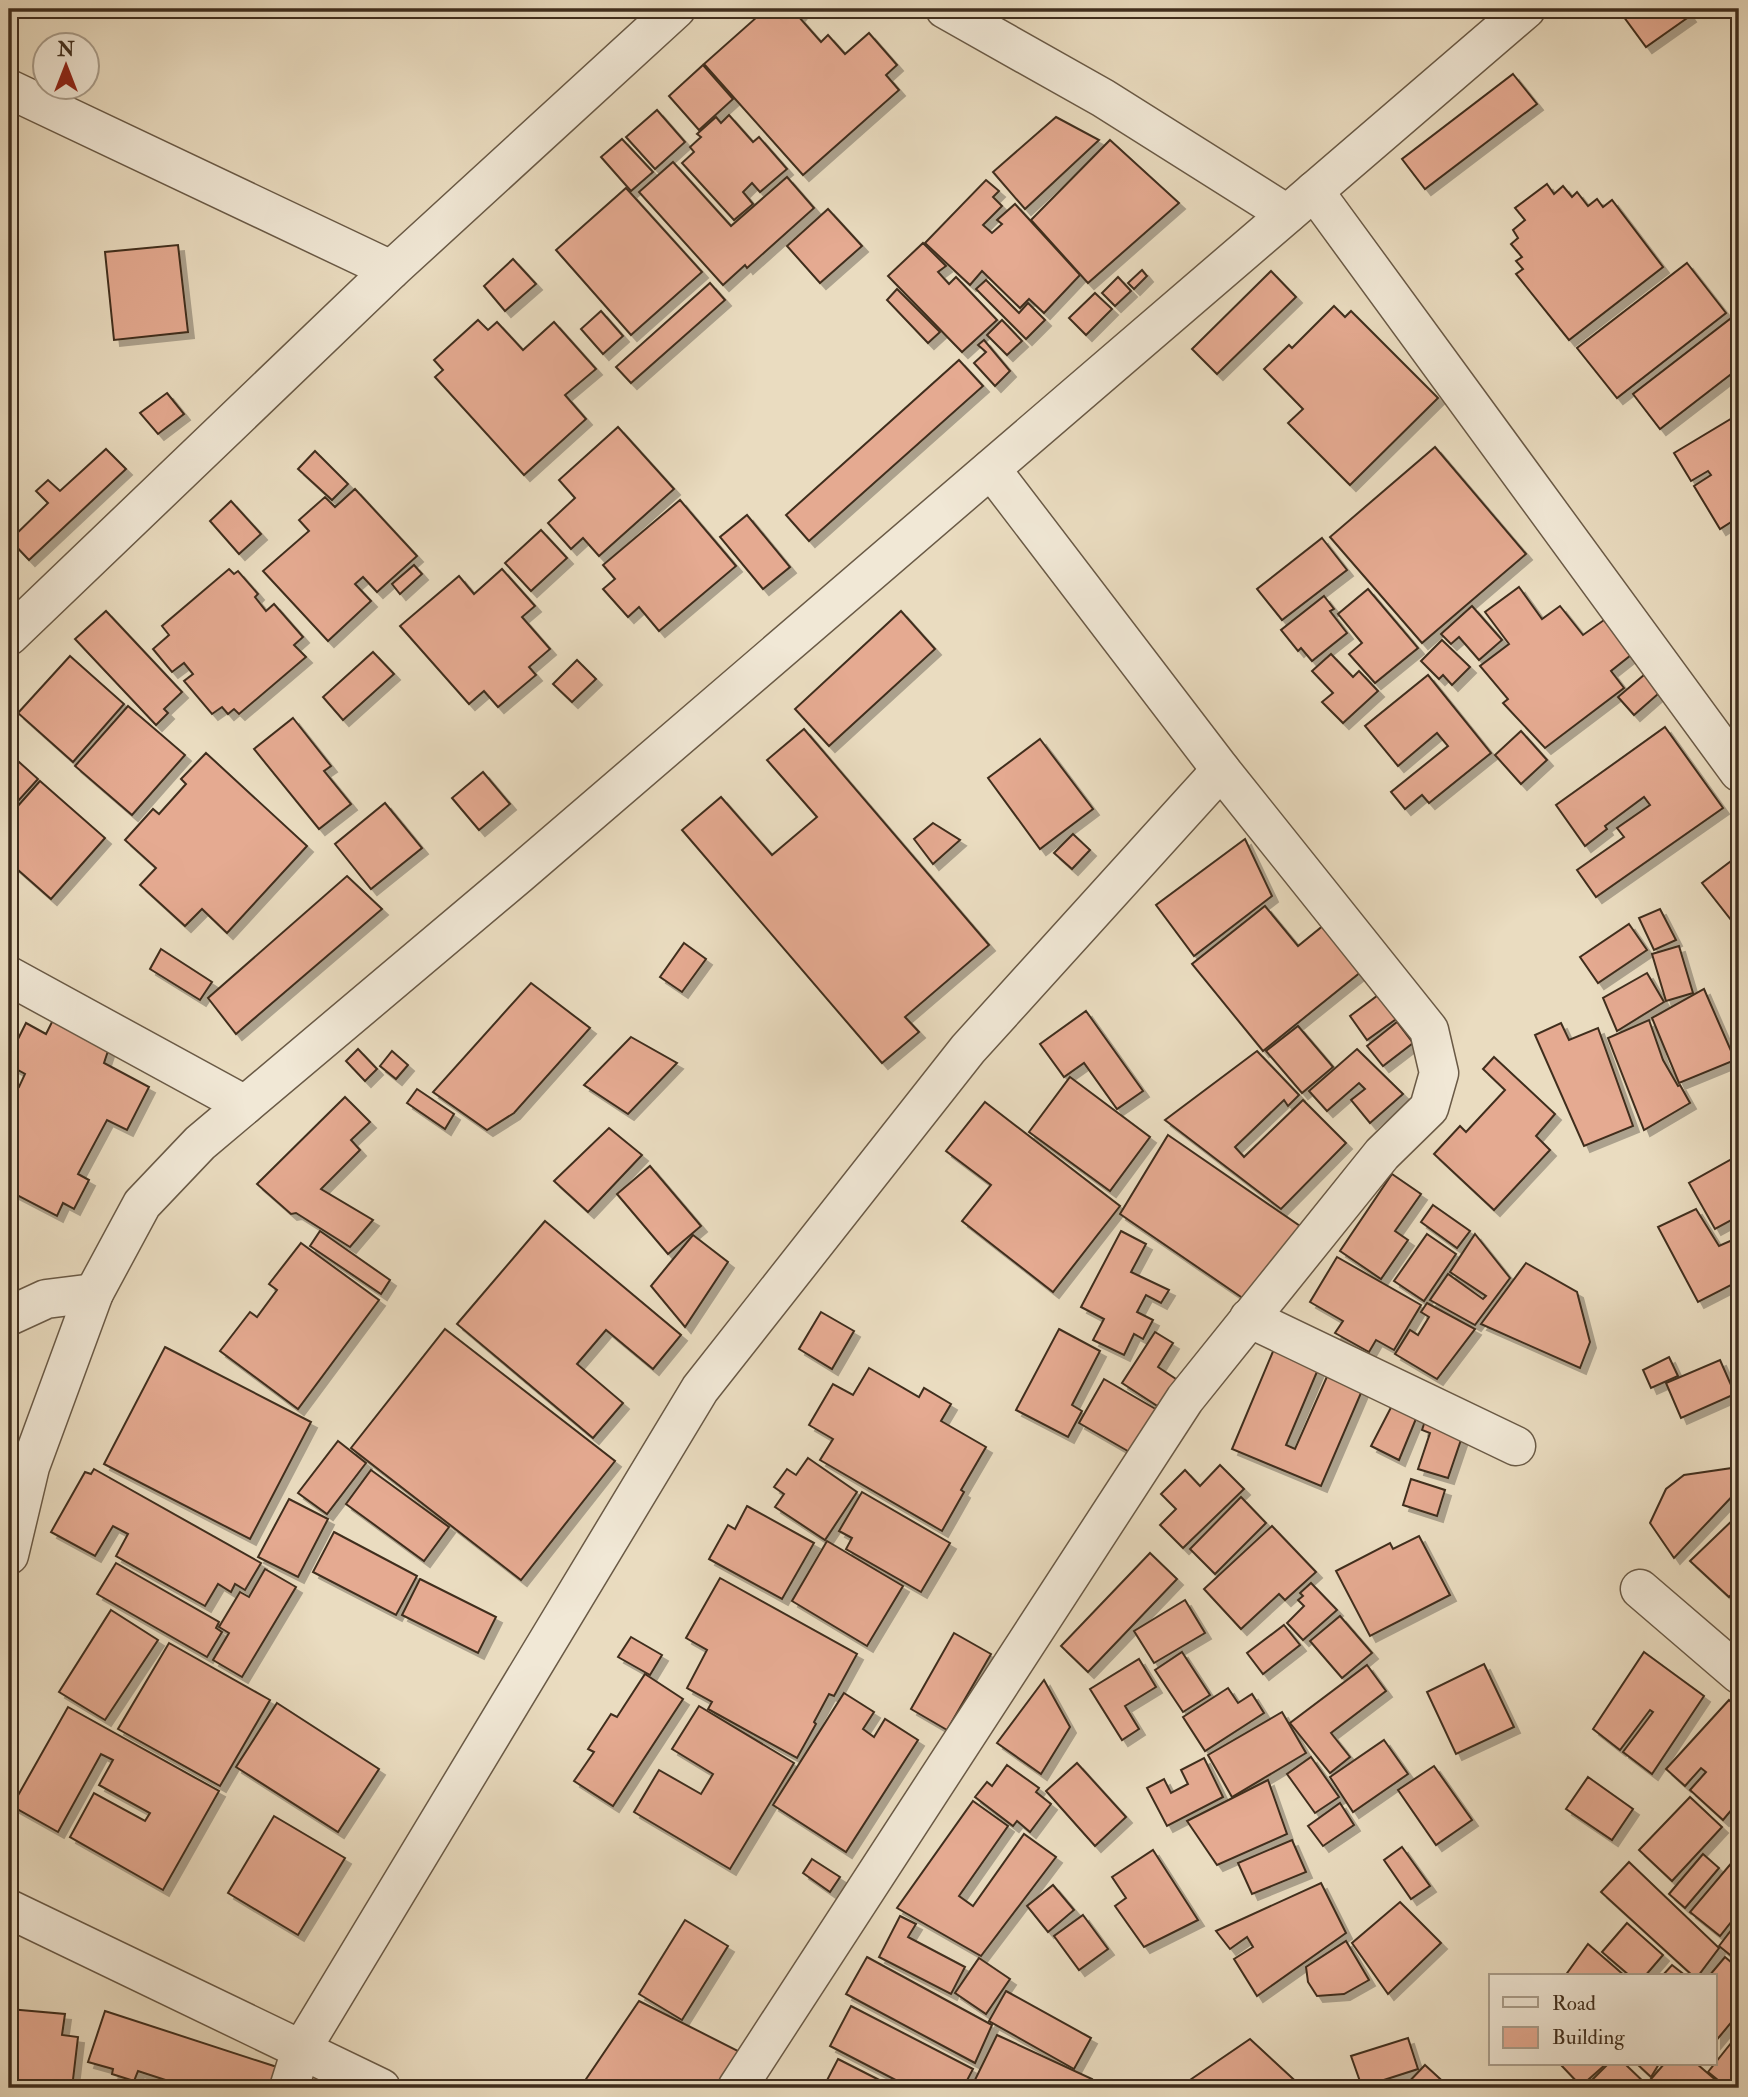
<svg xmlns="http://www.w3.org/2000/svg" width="1748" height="2097" font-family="'IM FELL Double Pica',serif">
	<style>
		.building { fill: #e5aa91; stroke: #402e1e; stroke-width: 2; filter: url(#shadow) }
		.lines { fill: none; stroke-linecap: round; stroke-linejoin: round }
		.street-casing { stroke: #6a5a46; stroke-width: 41 }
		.street { stroke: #f1e8d6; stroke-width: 38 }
	</style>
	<defs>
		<filter id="shadow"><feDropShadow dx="6" dy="6" stdDeviation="0" flood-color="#0004"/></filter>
	</defs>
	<rect width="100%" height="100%" fill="#eadcc0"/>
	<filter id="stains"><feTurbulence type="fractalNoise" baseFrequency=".00286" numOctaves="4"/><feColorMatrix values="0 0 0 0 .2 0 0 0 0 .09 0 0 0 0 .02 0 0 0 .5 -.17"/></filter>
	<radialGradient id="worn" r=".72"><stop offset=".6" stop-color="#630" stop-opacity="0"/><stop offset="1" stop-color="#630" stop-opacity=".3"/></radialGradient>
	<g class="building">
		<path d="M766,9H804L798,16L821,42L828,35L845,54L869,33L897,65L886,75L899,90L803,175L704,64Z"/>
		<path d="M1618,9H1685L1690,16L1646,47Z"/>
		<path d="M703,65L733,99L699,130L669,96Z"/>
		<path d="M1513,74L1537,104L1425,189L1402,159Z"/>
		<path d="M657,110L685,142L655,169L626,137Z"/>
		<path d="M729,115L753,142L759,137L787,169L760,192L752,183L743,192L753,204L734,220L682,163L694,152L690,147L701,137L697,134L716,117L721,123Z"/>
		<path d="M1056,117L1099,140L1025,209L993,172Z"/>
		<path d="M622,139L653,172L631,191L601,157Z"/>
		<path d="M1110,140L1179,203L1088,283L1031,220Z"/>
		<path d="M673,162L731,226L787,177L814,208L747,268L745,265L723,285L639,192Z"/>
		<path d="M986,180L999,191L993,197L1002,206L983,225L992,233L1002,224L997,220L1015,204L1080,275L1044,313L1029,299L1020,308L982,271L970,285L925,243Z"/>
		<path d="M1547,184L1554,194L1563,186L1572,197L1577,192L1588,206L1597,199L1603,207L1612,200L1663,267L1569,340L1516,274L1523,269L1516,261L1522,257L1511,244L1518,238L1513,230L1525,220L1515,208Z"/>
		<path d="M626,188L702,272L631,335L556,250Z"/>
		<path d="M828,209L862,246L820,283L787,246Z"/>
		<path d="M923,243L946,266L938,272L949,284L956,277L997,320L962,352L888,276Z"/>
		<path d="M178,245L188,332L114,340L105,252Z"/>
		<path d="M513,259L536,284L505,311L484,286Z"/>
		<path d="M1687,263L1726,313L1617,398L1577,348Z"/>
		<path d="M1142,270L1147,276L1134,289L1128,283Z"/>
		<path d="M1271,271L1296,297L1217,374L1192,349Z"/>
		<path d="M1118,277L1131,291L1115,306L1102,293Z"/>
		<path d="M986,280L1019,313L1028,303L1045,320L1026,339L976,289Z"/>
		<path d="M710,283L725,300L631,383L616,367Z"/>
		<path d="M897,289L940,332L928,343L887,300Z"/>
		<path d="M1095,293L1112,309L1086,335L1069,318Z"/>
		<path d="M1334,306L1345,317L1351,311L1438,398L1350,485L1288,423L1303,409L1264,369L1289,345L1292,348Z"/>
		<path d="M601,311L623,336L603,354L581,329Z"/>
		<path d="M1730,319L1739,330V368L1660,429L1633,394Z"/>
		<path d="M478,320L488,330L497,322L523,350L554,322L596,369L565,395L586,419L524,475L435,377L443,370L434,360Z"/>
		<path d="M1002,320L1022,341L1007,355L987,335Z"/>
		<path d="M984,340L1010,371L995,386L974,363L986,352L978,345Z"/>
		<path d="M959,360L983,386L809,541L786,515Z"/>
		<path d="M167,393L184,414L158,434L140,413Z"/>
		<path d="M1739,414V517L1720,529L1694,486L1711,475L1708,471L1691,481L1674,453Z"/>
		<path d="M618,427L674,489L599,556L583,538L571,549L548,523L575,498L559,480Z"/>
		<path d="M1435,447L1526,554L1422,643L1330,537Z"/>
		<path d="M106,449L126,469L29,560L10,540L48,503L36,491L48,480L60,491Z"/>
		<path d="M315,451L348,484L332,500L298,469Z"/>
		<path d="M355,489L417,556L377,592L363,577L355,584L371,601L328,641L263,571L309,531L299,520L325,497L335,507Z"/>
		<path d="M680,500L736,566L659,631L639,607L628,617L603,589L615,579L603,565Z"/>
		<path d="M231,501L261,534L239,554L210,521Z"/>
		<path d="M747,515L790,567L763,589L720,537Z"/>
		<path d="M541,530L567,558L531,591L505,563Z"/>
		<path d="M1322,538L1347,570L1282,620L1257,589Z"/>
		<path d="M414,565L422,574L400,594L392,584Z"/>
		<path d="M229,569L234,574L238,571L258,594L255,597L266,611L274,604L303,637L294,645L306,657L239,714L234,709L228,714L222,707L212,714L184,681L193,674L184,663L172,672L153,649L169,635L162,626Z"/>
		<path d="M502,569L535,606L522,617L550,649L529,667L536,675L498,707L484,691L469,704L400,626L459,576L474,594Z"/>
		<path d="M1519,587L1542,619L1560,606L1583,635L1604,620L1631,655L1611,671L1624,688L1545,748L1503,703L1508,699L1480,666L1509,644L1485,612Z"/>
		<path d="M1368,589L1418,648L1375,683L1349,654L1362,643L1338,614Z"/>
		<path d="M1324,596L1334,609L1330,611L1347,633L1312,661L1301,648L1298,651L1281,630Z"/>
		<path d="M1472,606L1502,640L1479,660L1459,637L1451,644L1441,634Z"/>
		<path d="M106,611L182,692L164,709L168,713L156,725L75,639Z"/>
		<path d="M901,611L935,649L829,746L795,709Z"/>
		<path d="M1442,640L1470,667L1452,685L1443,675L1439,679L1421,661Z"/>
		<path d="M373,652L394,674L343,720L323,697Z"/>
		<path d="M1331,654L1353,677L1359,671L1378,691L1343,723L1322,702L1333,693L1312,671Z"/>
		<path d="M70,656L124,704L73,762L18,713Z"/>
		<path d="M577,660L596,679L572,702L553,684Z"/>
		<path d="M1651,669L1666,687L1634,715L1618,697Z"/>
		<path d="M1428,675L1491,753L1429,803L1422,795L1405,809L1391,792L1448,746L1437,733L1398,766L1365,726Z"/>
		<path d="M128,706L185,755L132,815L75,766Z"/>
		<path d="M293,718L331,766L324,771L351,804L319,829L254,749Z"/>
		<path d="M1665,727L1723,808L1596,897L1577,870L1624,837L1617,828L1650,805L1644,797L1605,826L1607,829L1585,846L1556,805Z"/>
		<path d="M804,729L989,945L905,1017L919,1032L882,1063L682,830L721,797L772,855L817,817L767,760Z"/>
		<path d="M1521,731L1547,760L1521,784L1495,755Z"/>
		<path d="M1040,739L1093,809L1040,849L988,778Z"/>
		<path d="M9,753L38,779L9,811Z"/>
		<path d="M206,753L307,846L227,933L202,909L185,926L140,885L156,868L125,840L153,809L159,814L186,784L181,779Z"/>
		<path d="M483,772L510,804L479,830L452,798Z"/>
		<path d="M40,781L105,838L51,899L9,862V816Z"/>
		<path d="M385,803L422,848L371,889L335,844Z"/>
		<path d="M933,823L960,840L933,864L914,839Z"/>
		<path d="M1073,834L1090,850L1072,869L1054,853Z"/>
		<path d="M1245,839L1272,896L1194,956L1156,905Z"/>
		<path d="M1739,855V930L1702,883Z"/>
		<path d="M347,876L382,909L236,1034L208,998Z"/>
		<path d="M1265,906L1298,946L1324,925L1362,971L1263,1051L1192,964Z"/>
		<path d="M1660,909L1676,940L1654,950L1639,918Z"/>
		<path d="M1629,924L1647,950L1598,983L1580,957Z"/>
		<path d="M684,943L706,959L682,992L660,977Z"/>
		<path d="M1679,946L1693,993L1666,1001L1652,954Z"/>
		<path d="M161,949L212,982L200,1000L150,969Z"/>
		<path d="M1647,973L1664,1002L1617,1031L1603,998Z"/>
		<path d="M531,983L590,1028L514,1113L487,1130L433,1092Z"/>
		<path d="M1704,989L1735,1060L1679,1083L1652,1018Z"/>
		<path d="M1381,993L1399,1017L1367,1040L1350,1016Z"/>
		<path d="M1086,1011L1143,1091L1117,1109L1084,1063L1064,1077L1040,1044Z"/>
		<path d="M55,1016L111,1042L104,1063L149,1087L127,1130L107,1120L78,1174L89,1180L74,1209L63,1203L57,1216L9,1191V1082L19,1087L25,1074L9,1065V1057L26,1023L46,1034Z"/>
		<path d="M1649,1020L1663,1060L1678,1086L1680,1085L1690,1103L1644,1130L1608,1038Z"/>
		<path d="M1397,1022L1413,1043L1383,1066L1367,1046Z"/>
		<path d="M1561,1023L1569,1040L1598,1028L1633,1126L1584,1146L1535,1035Z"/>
		<path d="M1298,1026L1333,1067L1302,1093L1266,1051Z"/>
		<path d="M631,1037L677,1063L628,1114L584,1085Z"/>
		<path d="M358,1049L377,1069L365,1081L346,1061Z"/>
		<path d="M1357,1049L1403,1094L1370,1123L1351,1100L1365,1089L1359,1083L1327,1111L1309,1091Z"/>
		<path d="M392,1051L408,1065L396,1079L380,1066Z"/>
		<path d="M1257,1051L1299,1095L1288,1106L1284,1100L1235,1147L1244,1157L1303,1100L1346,1143L1281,1209L1165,1120Z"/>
		<path d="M1494,1057L1555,1114L1536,1136L1550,1150L1494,1210L1434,1154L1460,1126L1466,1132L1505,1090L1483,1069Z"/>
		<path d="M1070,1077L1150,1137L1110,1191L1029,1132Z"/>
		<path d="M417,1089L454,1114L445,1129L407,1103Z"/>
		<path d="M345,1097L370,1122L351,1140L360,1150L321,1189L373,1220L350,1247L296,1213L291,1214L257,1184Z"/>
		<path d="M985,1102L1120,1206L1053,1292L962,1221L991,1185L946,1151Z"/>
		<path d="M609,1128L642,1155L588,1212L554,1181Z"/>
		<path d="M1168,1135L1300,1226L1244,1299L1120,1214Z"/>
		<path d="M1739,1155V1216L1715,1229L1689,1183Z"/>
		<path d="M650,1166L701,1226L668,1254L617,1194Z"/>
		<path d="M1392,1174L1421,1194L1395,1231L1408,1240L1381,1279L1340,1251Z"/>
		<path d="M1433,1205L1470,1231L1457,1248L1421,1222Z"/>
		<path d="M1696,1209L1719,1246L1739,1237V1281L1698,1302L1658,1227Z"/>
		<path d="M545,1221L681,1335L653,1369L606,1330L577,1364L623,1403L593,1438L457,1324Z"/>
		<path d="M320,1231L390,1280L381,1294L310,1246Z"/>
		<path d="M1121,1231L1146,1244L1131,1272L1169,1290L1161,1303L1146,1295L1137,1312L1153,1320L1143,1339L1134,1334L1124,1355L1093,1340L1104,1319L1081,1307Z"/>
		<path d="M1427,1234L1456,1254L1424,1301L1394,1281Z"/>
		<path d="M1475,1234L1510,1278L1475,1325L1430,1300L1448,1274L1483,1299L1486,1296L1450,1272Z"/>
		<path d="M693,1235L728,1262L685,1327L651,1286Z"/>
		<path d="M301,1243L379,1300L298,1409L220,1351L250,1312L257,1317L277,1290L269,1284Z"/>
		<path d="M1337,1257L1421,1305L1394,1350L1376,1340L1369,1352L1335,1333L1343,1321L1310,1302Z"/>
		<path d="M1526,1263L1577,1292L1590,1342L1580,1368L1481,1324Z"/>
		<path d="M1427,1303L1475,1329L1437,1379L1395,1354L1410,1330L1418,1335L1429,1317L1421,1312Z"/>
		<path d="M821,1312L854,1331L832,1369L799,1349Z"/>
		<path d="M445,1329L615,1461L521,1580L351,1448Z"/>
		<path d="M1059,1329L1100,1351L1072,1405L1082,1411L1068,1437L1016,1410Z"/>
		<path d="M1155,1332L1173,1343L1158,1367L1179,1381L1162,1409L1122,1383Z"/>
		<path d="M165,1347L311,1422L250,1539L104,1464Z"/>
		<path d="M1274,1349L1319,1367L1286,1445L1295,1449L1329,1372L1364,1386L1321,1486L1232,1449Z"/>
		<path d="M1669,1357L1678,1376L1651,1388L1643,1370Z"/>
		<path d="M1720,1360L1735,1394L1681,1418L1666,1383Z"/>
		<path d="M869,1368L919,1397L924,1388L951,1404L941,1421L986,1447L961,1490L964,1492L942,1531L820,1460L833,1439L809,1425L833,1384L853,1395Z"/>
		<path d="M1104,1379L1159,1411L1133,1454L1079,1423Z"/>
		<path d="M1398,1394L1420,1409L1399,1460L1371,1446Z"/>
		<path d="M1427,1415L1465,1428L1448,1478L1418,1469L1430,1433L1422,1430Z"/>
		<path d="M338,1441L366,1463L327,1514L298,1493Z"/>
		<path d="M808,1458L857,1492L825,1540L775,1507L784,1494L774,1487L787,1469L796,1475Z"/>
		<path d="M1220,1465L1244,1489L1183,1548L1160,1525L1176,1509L1161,1494L1185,1470L1200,1486Z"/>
		<path d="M1739,1467V1489L1674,1558L1650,1523L1666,1489L1684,1475Z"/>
		<path d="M94,1469L261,1563L245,1590L235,1584L231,1592L218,1584L205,1606L116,1556L128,1534L113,1526L95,1556L51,1532L85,1472L91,1474Z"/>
		<path d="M371,1470L449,1527L424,1561L346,1504Z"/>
		<path d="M1411,1479L1445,1490L1437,1516L1403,1505Z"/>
		<path d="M862,1492L950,1543L921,1592L846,1549L852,1538L839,1531Z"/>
		<path d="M1241,1497L1266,1523L1215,1574L1190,1549Z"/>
		<path d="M289,1499L328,1519L298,1577L258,1557Z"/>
		<path d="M747,1506L814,1543L782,1599L709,1559L728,1525L735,1529Z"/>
		<path d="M1739,1514V1587L1729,1597L1690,1561Z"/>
		<path d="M1272,1526L1316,1572L1285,1600L1279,1594L1241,1629L1204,1589Z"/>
		<path d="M334,1532L417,1576L396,1615L313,1572Z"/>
		<path d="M1419,1536L1450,1595L1370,1636L1336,1571L1390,1543L1393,1549Z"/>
		<path d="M827,1541L903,1586L867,1646L792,1601Z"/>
		<path d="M1150,1553L1177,1579L1088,1672L1061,1646Z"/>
		<path d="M116,1563L219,1622L216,1628L222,1632L207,1657L97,1594Z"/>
		<path d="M265,1569L296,1587L242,1677L213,1660L229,1633L219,1627L240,1592L249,1597Z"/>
		<path d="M720,1578L857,1654L834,1696L829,1694L814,1722L816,1724L797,1758L708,1709L712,1702L687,1688L707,1650L686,1638Z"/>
		<path d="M420,1579L496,1617L478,1653L402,1615Z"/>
		<path d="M1311,1583L1337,1610L1303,1640L1287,1623L1304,1606L1298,1600L1303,1596L1300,1593Z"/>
		<path d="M1185,1600L1205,1633L1154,1663L1134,1631Z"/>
		<path d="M111,1610L158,1640L105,1720L59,1692Z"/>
		<path d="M1340,1616L1372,1653L1342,1678L1310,1641Z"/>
		<path d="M1284,1625L1300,1645L1263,1674L1247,1653Z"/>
		<path d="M954,1633L991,1654L947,1730L911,1709Z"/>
		<path d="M631,1637L662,1655L650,1675L618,1657Z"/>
		<path d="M169,1643L270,1700L220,1786L118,1729Z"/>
		<path d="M1182,1652L1210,1695L1183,1712L1155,1670Z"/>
		<path d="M1644,1652L1704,1696L1652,1774L1623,1752L1653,1712L1650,1710L1620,1750L1593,1729Z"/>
		<path d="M1139,1659L1156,1687L1125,1706L1139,1729L1122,1740L1090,1689Z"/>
		<path d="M1484,1664L1514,1727L1456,1754L1427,1692Z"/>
		<path d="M1367,1665L1386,1691L1331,1733L1350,1757L1330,1773L1290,1723Z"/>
		<path d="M645,1674L683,1699L613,1806L574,1781L594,1752L588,1749L611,1714L617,1717Z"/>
		<path d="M1044,1680L1070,1727L1041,1774L997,1743Z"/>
		<path d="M1228,1688L1238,1703L1252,1694L1264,1713L1205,1751L1183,1717Z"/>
		<path d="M844,1693L874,1712L863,1729L874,1737L885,1719L918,1740L846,1852L773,1805Z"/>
		<path d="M1729,1700L1739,1709V1790L1736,1793L1739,1796V1801L1723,1820L1690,1790L1706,1772L1701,1768L1685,1786L1666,1769Z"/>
		<path d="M277,1703L379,1769L338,1832L236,1767Z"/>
		<path d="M699,1706L794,1763L730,1869L634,1812L659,1770L701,1794L713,1774L672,1749Z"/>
		<path d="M68,1707L219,1791L163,1890L70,1837L94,1793L145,1821L150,1813L99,1785L113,1760L101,1754L58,1832L12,1806Z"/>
		<path d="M1282,1712L1306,1753L1232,1797L1208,1755Z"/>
		<path d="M1384,1740L1408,1774L1353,1812L1330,1777Z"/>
		<path d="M1311,1757L1339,1797L1315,1813L1287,1774Z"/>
		<path d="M1204,1758L1223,1797L1167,1826L1147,1788L1164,1779L1171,1793L1188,1784L1181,1770Z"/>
		<path d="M1077,1763L1126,1817L1095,1846L1046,1791Z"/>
		<path d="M1007,1765L1039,1788L1036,1792L1051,1804L1030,1832L1017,1821L1013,1826L975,1797L987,1782L992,1786Z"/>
		<path d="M1434,1766L1472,1820L1436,1845L1398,1790Z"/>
		<path d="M1588,1777L1633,1809L1612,1840L1566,1809Z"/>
		<path d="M1268,1780L1287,1834L1217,1865L1187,1821Z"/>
		<path d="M1690,1797L1722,1827L1672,1881L1639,1850Z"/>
		<path d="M973,1801L1008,1826L959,1896L973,1906L1024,1834L1056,1857L981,1956L897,1908Z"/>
		<path d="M1340,1803L1354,1825L1323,1846L1308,1826Z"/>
		<path d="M274,1816L345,1858L298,1935L228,1893Z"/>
		<path d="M1292,1840L1306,1872L1252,1894L1238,1863Z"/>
		<path d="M1402,1847L1430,1886L1411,1899L1384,1860Z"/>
		<path d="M1153,1850L1198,1920L1144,1947L1115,1906L1126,1898L1112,1877Z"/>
		<path d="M1703,1854L1719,1868L1685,1908L1669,1894Z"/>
		<path d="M1739,1854V1912L1720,1936L1690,1912Z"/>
		<path d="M812,1859L840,1877L830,1892L803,1873Z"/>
		<path d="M1629,1862L1719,1948L1698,1976H1693L1601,1892Z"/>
		<path d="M1321,1883L1346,1933L1257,1996L1234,1959L1253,1947L1247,1937L1230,1949L1216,1931Z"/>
		<path d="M1053,1885L1074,1910L1048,1932L1027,1906Z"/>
		<path d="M1400,1902L1441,1943L1388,1994L1352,1943Z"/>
		<path d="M1083,1915L1108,1949L1079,1970L1054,1936Z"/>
		<path d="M900,1916L916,1924L908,1937L965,1967L951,1994L879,1957Z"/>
		<path d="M685,1920L728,1946L682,2020L639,1994Z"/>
		<path d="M1739,1920V1962L1719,1946Z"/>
		<path d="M1627,1923L1663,1955L1645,1976H1630L1602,1952Z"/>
		<path d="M1346,1941L1369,1980L1344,1994L1317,1996L1308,1982L1306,1967Z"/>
		<path d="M1588,1944L1625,1976H1565Z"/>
		<path d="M867,1957L992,2025L975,2063L846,1994Z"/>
		<path d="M1725,1957L1739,1969V2013L1715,2042V1976H1709Z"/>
		<path d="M979,1958L1010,1979L986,2014L955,1993Z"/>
		<path d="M1672,1965L1686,1976H1662Z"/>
		<path d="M1006,1991L1091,2038L1074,2069L989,2021Z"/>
		<path d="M639,2001L742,2053L716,2088H580Z"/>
		<path d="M851,2006L973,2069L963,2088H911L830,2046Z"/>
		<path d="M9,2009L65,2014L62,2035L78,2037L72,2088H9Z"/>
		<path d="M105,2011L280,2068L273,2088H190L138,2071L134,2081L112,2074L113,2069L88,2062Z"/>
		<path d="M1739,2033V2088H1728L1708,2072Z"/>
		<path d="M997,2035L1092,2079L1088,2088H971Z"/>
		<path d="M1408,2038L1418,2069L1362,2087L1351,2056Z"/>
		<path d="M1250,2039L1303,2088H1237L1234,2086L1232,2088H1194L1187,2082Z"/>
		<path d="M838,2059L895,2088H823Z"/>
		<path d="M1560,2064H1606L1581,2086Z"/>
		<path d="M1608,2064H1625L1650,2088H1584Z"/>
		<path d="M1637,2064H1659L1651,2077Z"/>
		<path d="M1664,2064H1697L1725,2088H1662L1651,2079Z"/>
		<path d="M1425,2065L1450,2088H1403Z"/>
	</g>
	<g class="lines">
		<defs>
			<g id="street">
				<path d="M945,9L1103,98L1287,214"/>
				<path d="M9,89L391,270"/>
				<path d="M1314,191L1739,772"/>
				<path d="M9,636L391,270L676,9"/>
				<path d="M9,976L245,1105"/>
				<path d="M9,1316L46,1299L94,1293"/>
				<path d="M1249,1318L1516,1446"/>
				<path d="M9,1555L30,1467L94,1293L142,1204L200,1143L518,875L1526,9"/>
				<path d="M1640,1589L1739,1674"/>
				<path d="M9,1909L381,2088"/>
				<path d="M289,2088L301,2050L700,1389L968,1049L1221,770"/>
				<path d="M737,2088L1185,1399L1382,1154L1429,1108L1439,1073L1429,1030L1221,770L991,469"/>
			</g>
		</defs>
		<use href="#street" class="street-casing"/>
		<use href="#street" class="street"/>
	</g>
	<rect width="1748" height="2097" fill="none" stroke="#eadcc0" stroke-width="35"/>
	<rect x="10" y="10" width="1727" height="2076" fill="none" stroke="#402e1e" stroke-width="3.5"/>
	<rect x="18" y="18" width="1713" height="2062" fill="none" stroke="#402e1e" stroke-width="2"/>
	<rect x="1489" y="1974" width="228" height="91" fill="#f1e8d6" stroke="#aa9e8c" stroke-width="2"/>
	<rect x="1503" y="1997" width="35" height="10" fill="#f1e8d6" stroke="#aa9e8c" stroke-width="2"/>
	<text x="1552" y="2010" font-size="21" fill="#402e1e">Road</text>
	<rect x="1503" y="2027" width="35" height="21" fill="#e5aa91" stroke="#aa9e8c" stroke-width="2"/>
	<text x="1552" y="2044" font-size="21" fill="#402e1e">Building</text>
	<g transform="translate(66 66)"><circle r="33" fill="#f1e8d6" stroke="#aa9e8c" stroke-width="2"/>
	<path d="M0-5L12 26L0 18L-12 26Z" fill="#8f2418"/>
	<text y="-10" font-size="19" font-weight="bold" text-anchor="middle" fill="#402e1e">N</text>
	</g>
	<rect width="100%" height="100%" filter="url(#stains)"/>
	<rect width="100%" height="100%" fill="url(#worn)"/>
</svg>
